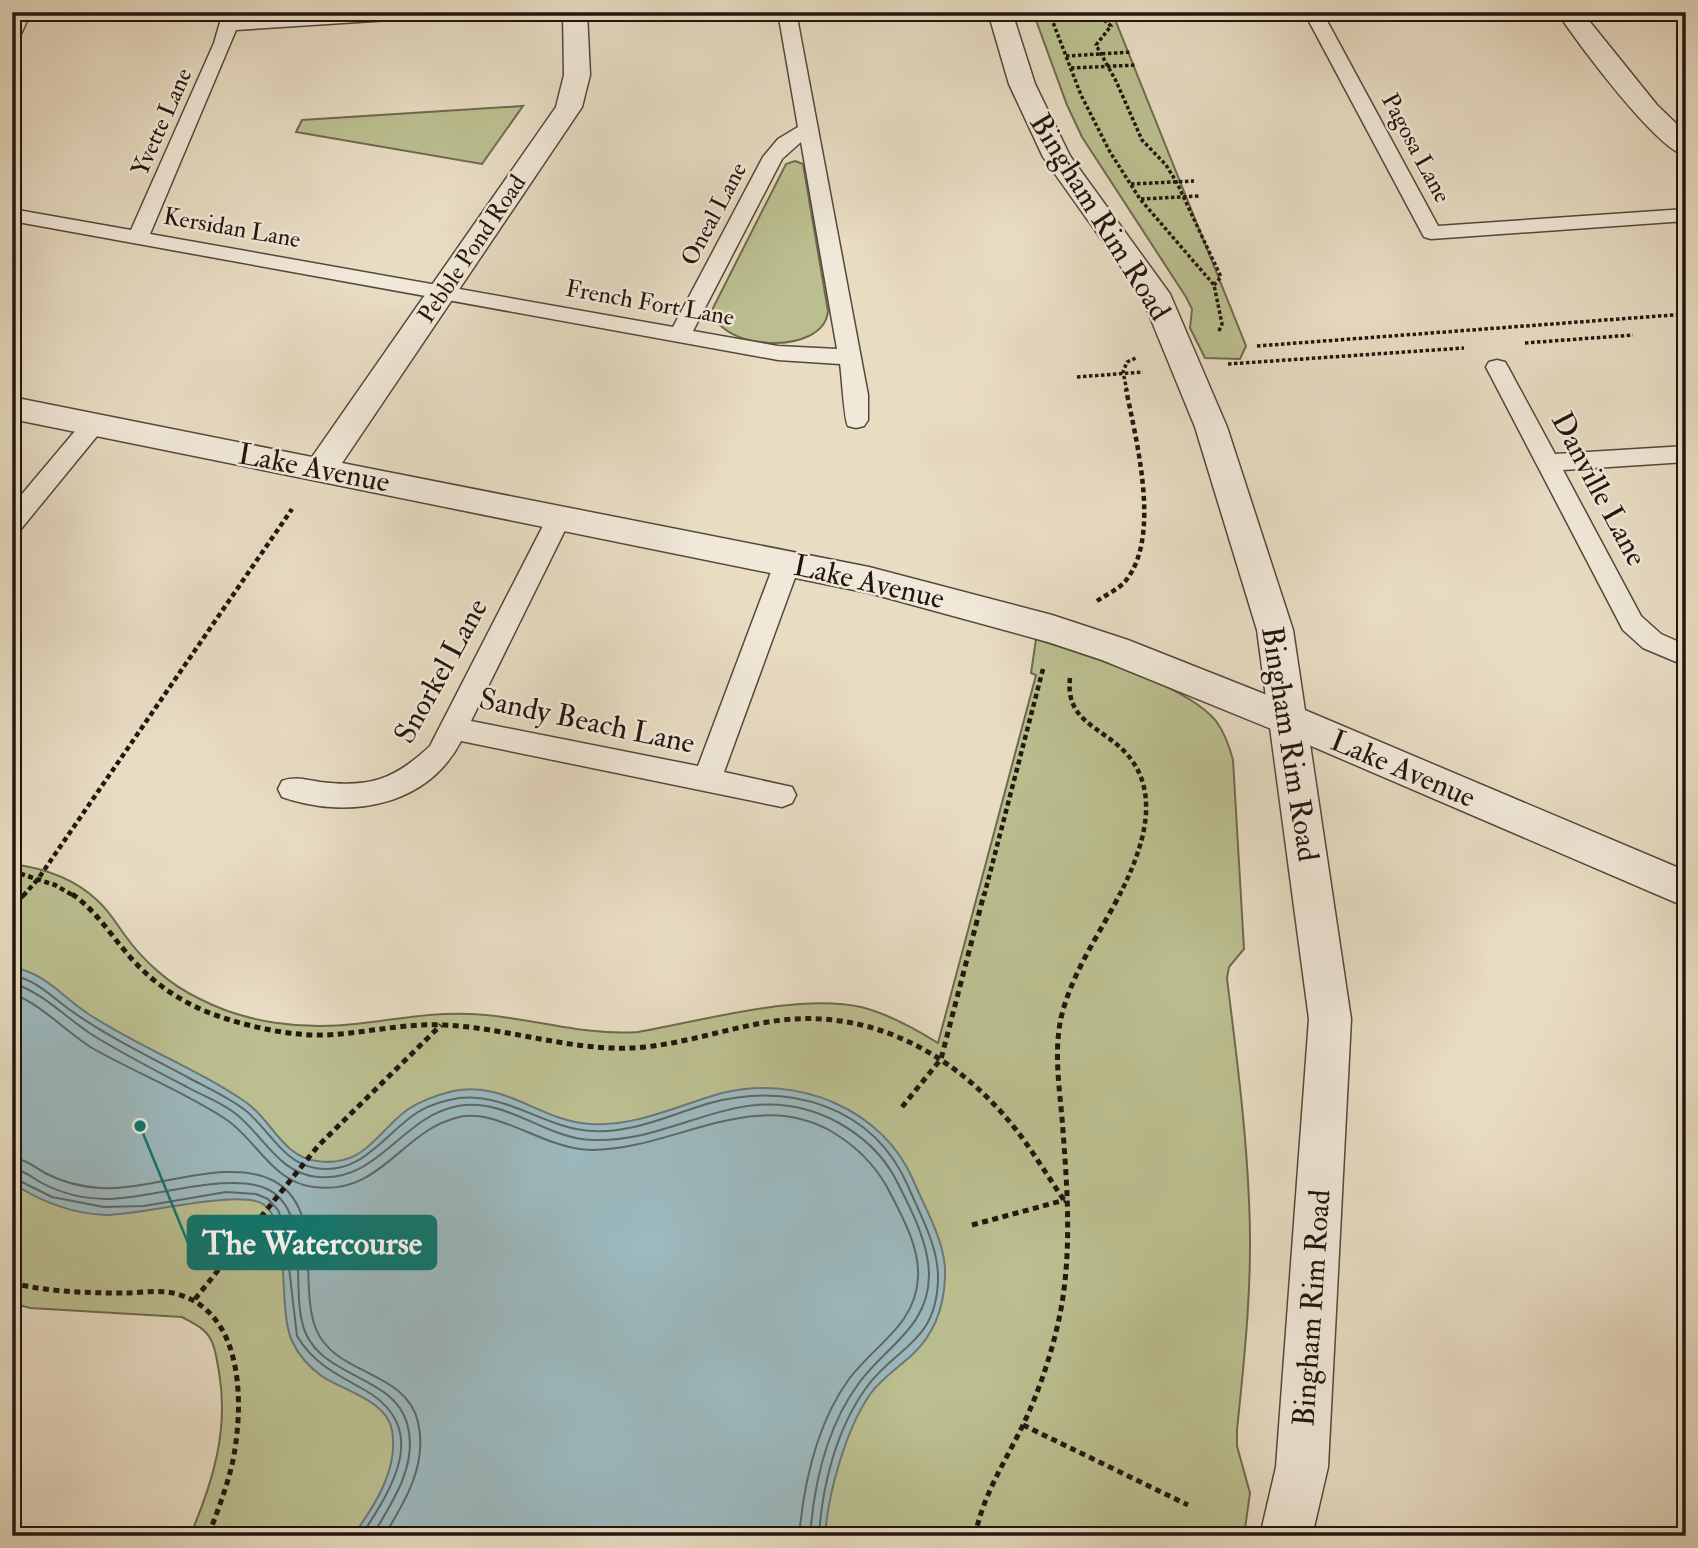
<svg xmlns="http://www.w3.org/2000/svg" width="1698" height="1548" font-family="'IM FELL Double Pica',serif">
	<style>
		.green { fill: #bbbf90; stroke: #6e6a4f; stroke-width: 2 }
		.water { fill: #9cb9be; stroke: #6b7878; stroke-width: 2 }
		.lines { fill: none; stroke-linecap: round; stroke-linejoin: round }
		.shore { stroke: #5e6866; stroke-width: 2 }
		.service-casing { stroke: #53483b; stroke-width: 3 }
		.minor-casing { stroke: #53483b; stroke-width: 3 }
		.tertiary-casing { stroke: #53483b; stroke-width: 3 }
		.path-far2 { stroke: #21160e; stroke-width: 3.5; stroke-dasharray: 3.5 2.5; stroke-linecap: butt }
		.path-far1 { stroke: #21160e; stroke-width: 4.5; stroke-dasharray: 5 3.5; stroke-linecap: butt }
		.path { stroke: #21160e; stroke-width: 5; stroke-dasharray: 6 4.5; stroke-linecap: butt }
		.service { fill: #f0e8d8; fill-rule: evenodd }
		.minor { fill: #f0e8d8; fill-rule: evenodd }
		.tertiary { fill: #f0e8d8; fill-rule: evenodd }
		.labels { text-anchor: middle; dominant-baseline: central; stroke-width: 5; stroke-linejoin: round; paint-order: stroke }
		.far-street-label { font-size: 24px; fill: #21160e; stroke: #f0e8d8 }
		.street-label { font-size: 30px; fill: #21160e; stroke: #f0e8d8 }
		.leader { fill: none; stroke: #0f766e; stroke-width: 2.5 }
		.callout-dot { fill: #0f766e; stroke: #f0e8d8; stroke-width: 2.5 }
		.callout { fill: #0f766e; stroke: #0f766e; stroke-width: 2.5 }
		.callout-label { font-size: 32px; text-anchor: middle; font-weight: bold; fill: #fff }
	</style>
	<rect width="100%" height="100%" fill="#e8dcc3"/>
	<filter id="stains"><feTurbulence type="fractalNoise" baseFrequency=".00286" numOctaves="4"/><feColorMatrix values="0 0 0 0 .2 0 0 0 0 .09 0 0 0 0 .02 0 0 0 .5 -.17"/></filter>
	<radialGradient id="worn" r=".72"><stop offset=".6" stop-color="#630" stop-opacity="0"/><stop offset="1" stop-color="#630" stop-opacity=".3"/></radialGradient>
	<g class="green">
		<path d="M1033,12H1112L1246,346L1240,359L1205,358L1190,328L1192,309L1186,297L1082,137L1067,105Z"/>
		<path d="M523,106L482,164L296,132L302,120Z"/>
		<path d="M795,161L803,164L828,311C824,358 713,350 713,308L786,164Z"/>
		<path d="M1036,639C1082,654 1186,684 1216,721C1225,733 1229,745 1233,760L1244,949L1229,967L1227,978C1236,1052 1246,1126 1249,1201C1253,1277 1245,1354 1237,1430V1446L1250,1493L1244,1536H190C213,1482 229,1430 219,1372C217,1362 216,1349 211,1340C205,1328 193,1323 182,1317L30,1308L12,1303V864C44,868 75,879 98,901C109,911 116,923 124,934C143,961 170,985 200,999C246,1023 303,1030 355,1024C394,1020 431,1012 471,1014C528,1016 579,1036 638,1032C701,1021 800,993 861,1007C889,1014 914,1028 938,1043L1036,675L1031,673Z"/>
	</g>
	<path class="water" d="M12,967C46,973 63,998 90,1015C141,1048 198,1069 247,1103C272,1121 283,1157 317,1161C364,1168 376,1133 407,1110C420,1101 437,1095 453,1091C505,1080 540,1121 590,1124C636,1127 679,1105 722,1093C797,1074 884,1109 914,1182C926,1210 947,1245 945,1277C944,1306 934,1334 913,1354C898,1368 883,1377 871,1393C846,1428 828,1493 825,1536H353C375,1505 399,1469 392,1430C387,1401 345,1391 323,1377C310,1368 299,1356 292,1341C277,1309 292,1223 263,1204C239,1189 141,1215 106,1215C72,1214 40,1201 12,1183Z"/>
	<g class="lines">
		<g class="shore">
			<path d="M12,975C35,980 48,993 66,1007C104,1035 148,1056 189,1078C208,1088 228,1097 245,1110C269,1129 282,1162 315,1168C358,1176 380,1140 411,1117C422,1108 436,1103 449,1100C502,1087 542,1129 593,1131C634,1133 672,1114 710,1103C790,1082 873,1106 908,1186C920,1215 939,1247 938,1280C936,1344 895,1347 866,1388C836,1430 822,1486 819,1536"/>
			<path d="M12,983C43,992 67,1019 94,1036C124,1054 156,1071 187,1087C203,1096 221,1102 236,1114C263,1135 279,1174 318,1177C379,1182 402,1116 458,1106C506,1097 546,1139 593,1140C682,1143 745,1072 839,1123C862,1136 881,1153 894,1176C909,1205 929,1242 929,1275C929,1327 886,1346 859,1383C827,1426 814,1484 810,1536"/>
			<path d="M12,994C39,1002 66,1032 92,1048C136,1073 185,1092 227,1120C257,1141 273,1182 313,1187C382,1196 400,1131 459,1117C499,1108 545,1150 592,1150C673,1150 755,1085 834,1133C857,1147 874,1164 887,1187C901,1214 920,1247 918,1278C915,1326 875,1344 849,1379C817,1423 804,1482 799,1536"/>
			<path d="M12,1158C26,1159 34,1167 45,1173C62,1182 82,1187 101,1188C153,1191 228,1156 274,1181C325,1209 298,1284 316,1329C335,1376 406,1370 418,1422C428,1464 405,1502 384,1536"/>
			<path d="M12,1169C24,1170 31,1177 40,1182C60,1193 84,1199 107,1199C150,1199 232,1170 269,1190C314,1214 288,1295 306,1334C326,1378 393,1376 407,1423C419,1464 392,1503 372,1536"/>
			<path d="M12,1177L52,1197L104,1207L144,1206L226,1192L256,1194L268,1199L278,1210L284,1225L297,1336C313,1363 336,1374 363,1389C432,1427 393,1487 361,1536"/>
		</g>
		<defs>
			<g id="service">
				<path d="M223,12H241L239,19L346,12H445L436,17L236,30L150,234L673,327L763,157L778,139L798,127L778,12H796L868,395V420L864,426L856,428L848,426C844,420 842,376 840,364L778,360L12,221V209L131,230L214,43ZM801,142L837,349L778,346L693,331L782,159Z"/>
				<path d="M1304,12H1359L1350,17L1326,19L1438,226L1686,209V221L1431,239L1424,237Z"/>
				<path d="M1497,360L1505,362L1508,367L1555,454L1686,446V462L1563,470L1641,616L1661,634L1686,645V666L1643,648L1623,630L1486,367L1489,362Z"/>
				<path d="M94,416L102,418L106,424L102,430L21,529L12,532V506L86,418Z"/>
				<path d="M559,509L568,512L571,518L471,721L698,766L774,564L778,557L787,555L796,557L800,564L724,772L792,787L796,795L792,803L782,807L461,741C427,807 348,820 282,797L278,789L282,781C295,776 306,780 320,782C369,788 394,780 430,746L547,518L550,512Z"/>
			</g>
			<g id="minor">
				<path d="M12,12H31L21,34L12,36Z"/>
				<path d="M563,12H587L590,75L582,107L342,463L869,567L1052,615L1128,640L1300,708L1686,871V907L1274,730L1102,660L1048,642L869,593L12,419V397L312,457L556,107L564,75Z"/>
				<path d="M1557,12H1582L1657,105L1686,133V156C1656,149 1577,42 1557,12Z"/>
			</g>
			<path id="tertiary" d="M988,12H1012L1035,84L1070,156L1170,294L1227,427L1293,630L1351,1019L1328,1467L1312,1536H1260L1276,1467L1309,1019L1257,630L1195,427L1141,295L1043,157L1009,84Z"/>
		</defs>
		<use href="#service" class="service-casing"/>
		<use href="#minor" class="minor-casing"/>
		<use href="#tertiary" class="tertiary-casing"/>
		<g class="path-far2">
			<path d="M1049,12L1081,95L1110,152L1140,199L1214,285L1222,324L1218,333"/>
			<path d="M1095,12L1111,26L1096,45L1116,81L1142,140L1166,165L1177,183L1221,277L1214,285"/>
			<path d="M1066,56L1132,52"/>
			<path d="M1071,68L1137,65"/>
			<path d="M1131,184L1194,181"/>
			<path d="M1141,199L1199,196"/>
			<path d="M1525,343L1633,335"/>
			<path d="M1257,346L1686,314"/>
			<path d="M1228,364L1464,348"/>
			<path d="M1077,377L1143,372"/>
			<path d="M1127,391L1123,372L1127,362L1136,358"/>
		</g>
		<g class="path-far1">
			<path d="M1097,601C1107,594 1120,589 1127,579C1161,534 1136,440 1126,389"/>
			<path d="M1070,678C1065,720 1099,726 1124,751C1164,792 1142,851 1119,896"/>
			<path d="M12,871L55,885L74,896"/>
			<path d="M23,896L38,879L292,509"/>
			<path d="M984,896L1043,669"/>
		</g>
		<g class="path">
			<path d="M72,894C94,909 108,931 125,951C150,982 184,1005 221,1017C254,1028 292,1036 326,1035C366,1033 404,1023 444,1025C512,1028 577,1054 645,1047C692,1042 737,1025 783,1020C872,1010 953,1054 1009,1121C1030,1146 1046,1174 1064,1200"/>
			<path d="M12,907L24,894"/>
			<path d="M902,1107L941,1059L984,894"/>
			<path d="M972,1225L1065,1200"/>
			<path d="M12,1283C49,1292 86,1293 123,1293C140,1293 160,1289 177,1294C246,1313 244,1409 232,1465C226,1489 217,1513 208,1536"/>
			<path d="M195,1299L318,1146L441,1025"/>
			<path d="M1023,1425L1188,1505"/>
			<path d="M975,1536C983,1495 1005,1462 1023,1425C1039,1391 1051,1356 1059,1319C1073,1254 1067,1184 1062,1118C1059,1085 1054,1051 1061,1018C1072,972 1099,935 1120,894"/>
		</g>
		<use href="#service" class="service"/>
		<use href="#minor" class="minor"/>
		<use href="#tertiary" class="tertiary"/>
	</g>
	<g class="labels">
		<g class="far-street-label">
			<text transform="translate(162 122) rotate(-66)">Yvette Lane</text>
			<text transform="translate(1416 148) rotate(62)">Pagosa Lane</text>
			<text transform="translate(714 214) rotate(-62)">Oneal Lane</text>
			<text transform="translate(232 228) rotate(10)">Kersidan Lane</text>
			<text transform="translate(472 249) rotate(-56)">Pebble Pond Road</text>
			<text transform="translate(650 303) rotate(10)">French Fort Lane</text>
		</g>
		<g class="street-label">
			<text transform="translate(1100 217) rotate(58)">Bingham Rim Road</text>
			<text transform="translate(314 468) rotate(11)">Lake Avenue</text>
			<text transform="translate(1599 489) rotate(62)">Danville Lane</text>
			<text transform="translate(869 582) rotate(13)">Lake Avenue</text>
			<text transform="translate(441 671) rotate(-61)">Snorkel Lane</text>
			<text transform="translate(587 721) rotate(12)">Sandy Beach Lane</text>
			<text transform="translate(1290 744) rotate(81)">Bingham Rim Road</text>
			<text transform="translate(1403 769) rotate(23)">Lake Avenue</text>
			<text transform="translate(1312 1308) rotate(-86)">Bingham Rim Road</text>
		</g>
	</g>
	<path class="leader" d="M140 1126L188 1243"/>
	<circle class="callout-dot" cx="140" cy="1126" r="7"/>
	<rect class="callout" x="188" y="1216" width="248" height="53" rx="7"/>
	<g class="callout-label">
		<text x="312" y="1254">The Watercourse</text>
	</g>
	<rect width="1698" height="1548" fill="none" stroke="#e8dcc3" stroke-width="42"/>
	<rect x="14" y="14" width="1670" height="1520" fill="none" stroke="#21160e" stroke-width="3.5"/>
	<rect x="21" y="21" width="1656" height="1506" fill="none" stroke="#21160e" stroke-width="2"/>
	<rect width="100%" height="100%" filter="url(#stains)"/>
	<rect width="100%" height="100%" fill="url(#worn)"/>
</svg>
